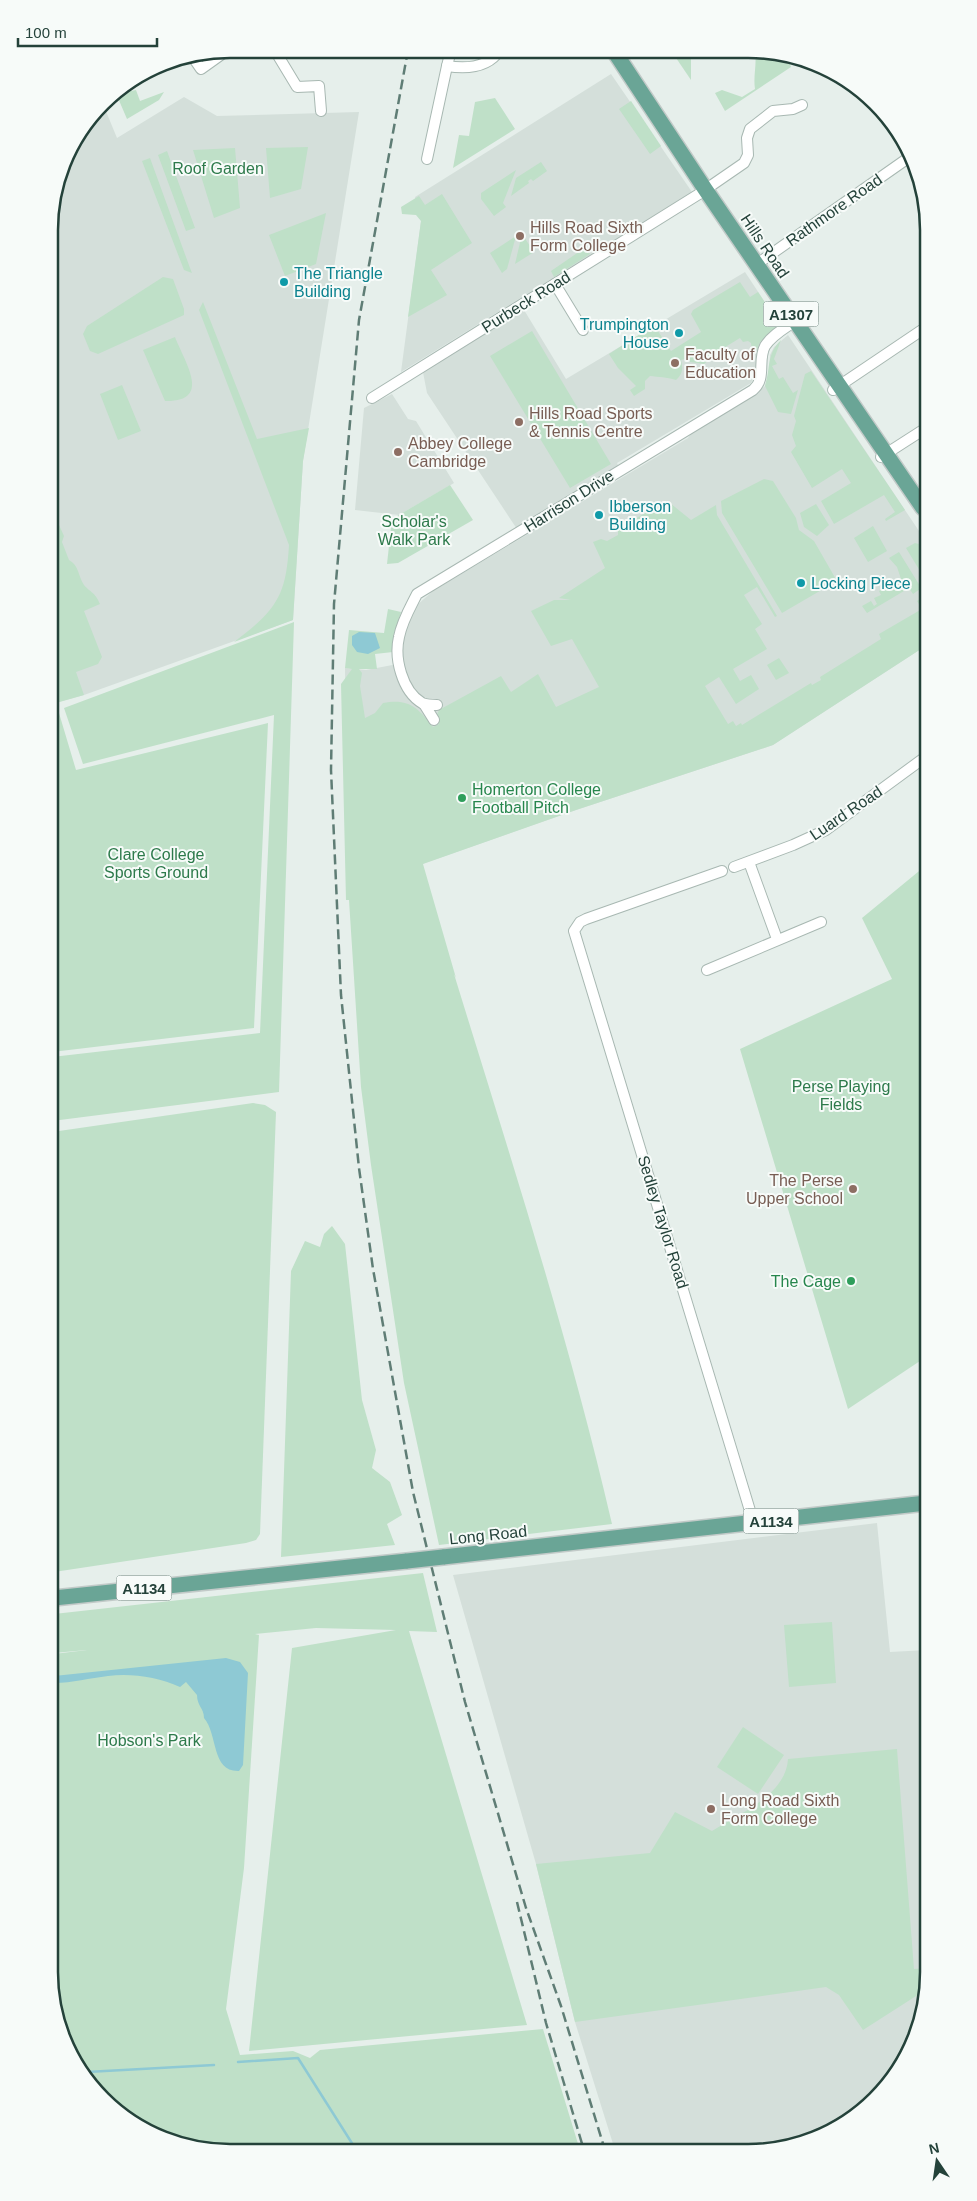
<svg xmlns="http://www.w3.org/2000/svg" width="977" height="2201" font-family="Arial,sans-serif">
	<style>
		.built { fill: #d4dfda }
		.green { fill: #bfe0c8 }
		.water { fill: #8ec9d4 }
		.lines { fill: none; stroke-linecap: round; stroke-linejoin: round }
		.stream { stroke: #8ec9d4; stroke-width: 2.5 }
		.street-casing { stroke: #a8b8b2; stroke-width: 12 }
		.primary-casing { stroke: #c2cac8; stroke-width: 18 }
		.street { stroke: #fff; stroke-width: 10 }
		.primary { stroke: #6aa596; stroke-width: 15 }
		.rail { stroke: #5f7d75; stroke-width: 2.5; stroke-dasharray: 10 5; stroke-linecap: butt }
		.primary-bridge-casing { stroke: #c2cac8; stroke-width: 18; stroke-linecap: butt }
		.primary-bridge { stroke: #6aa596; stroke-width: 15 }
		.education-dot { fill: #8d6e63; stroke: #f7fbf9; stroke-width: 2 }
		.culture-dot { fill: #0f9aa8; stroke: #f7fbf9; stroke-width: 2 }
		.leisure-dot { fill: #2e9e5b; stroke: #f7fbf9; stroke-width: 2 }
		.labels { text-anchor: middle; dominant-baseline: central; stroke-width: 4; stroke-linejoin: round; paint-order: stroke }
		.shield { fill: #f7fbf9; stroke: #637a73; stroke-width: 1 }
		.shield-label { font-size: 15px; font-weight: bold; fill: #24423a }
		.park-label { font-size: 16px; fill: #2d7a4b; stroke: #f7fbf9 }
		.street-label { font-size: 16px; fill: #24423a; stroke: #f7fbf9 }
		.education-label { font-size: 16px; fill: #785e54; stroke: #f7fbf9; text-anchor: start }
		.culture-label { font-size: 16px; fill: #0d838f; stroke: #f7fbf9; text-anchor: start }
		.leisure-label { font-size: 16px; fill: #27864d; stroke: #f7fbf9; text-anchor: start }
		.rim { fill: none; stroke: #24423a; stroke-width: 2.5 }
	</style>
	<rect width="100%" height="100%" fill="#e6efeb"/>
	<g class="built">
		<path d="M611,74L692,192L401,372L421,221L415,197Z"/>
		<path d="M184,97L217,116L359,112L303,461L293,620L84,695L51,704L49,218L67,150L103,104L117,138Z"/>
		<path d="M745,272L780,325L751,383L617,463L620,470L519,532L427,393L422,367L521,305L566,379Z"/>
		<path d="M788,335L923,537L924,647L773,745L576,810L422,864L348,886L345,668L366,670L403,663L400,645L409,617L417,605L433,591L688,438L693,430L751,396L765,386L769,372L770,355L774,347Z"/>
		<path d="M392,394L408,419L416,421L454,483L399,515L355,510L364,408Z"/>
		<path d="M877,1523L890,1652L927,1650L928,1983L919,2030L891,2082L848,2122L794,2146L614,2147L575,2022L536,1864L453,1575Z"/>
	</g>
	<g class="green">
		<path d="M672,52H691V80Z"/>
		<path d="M755,52H782L786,54L791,67L725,111L715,93L722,90L742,97L755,89C753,76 757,65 755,52Z"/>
		<path d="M128,83L131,91L136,90L140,101L164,92L159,100L127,119L115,91Z"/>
		<path d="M495,98L515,129L453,168L459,135L469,136L475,102Z"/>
		<path d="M631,101L661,146L650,154L619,109Z"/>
		<path d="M308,147L301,189L270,198L266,148Z"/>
		<path d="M235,148L240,208L214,218L193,150Z"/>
		<path d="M167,151L195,228L186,231L158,155Z"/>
		<path d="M150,158L190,268L192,273L184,270L142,161Z"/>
		<path d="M541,162L547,171L533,181L531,179L528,181L529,183L511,196L516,178Z"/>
		<path d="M516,170L503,203L506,207L494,216L481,199V193Z"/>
		<path d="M442,194L472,243L431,270L447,295L408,317L421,221L416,215L402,214L401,207L419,196L425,205Z"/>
		<path d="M326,213L316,264L285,276L269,235Z"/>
		<path d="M522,234L534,252L515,264Z"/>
		<path d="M516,236L507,269L502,273L490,253Z"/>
		<path d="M586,247L590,254L554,277L551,271Z"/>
		<path d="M163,277L173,279L184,309V315L98,354L90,351L83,334L87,326Z"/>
		<path d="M740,282L750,297L758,292L780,325L760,342L757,350L752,352L751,343L748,341L743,342L740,338L722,349L704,364L690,362L689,358L681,360C683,368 683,374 676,380C666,377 659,377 650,376L645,381V389L634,396L630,390L636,386L618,368L609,354L654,325L671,351L701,332L691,314L693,310Z"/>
		<path d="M203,302L257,439L309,428L303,461L293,620L234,642C276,610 286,597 289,545L199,310Z"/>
		<path d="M532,331L611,464L570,488L490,356Z"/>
		<path d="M175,337C185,363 213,402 165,401L143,350Z"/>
		<path d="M781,340L774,359L777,364L772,366L779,379L783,377L793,393L798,390L791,414L778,412L765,386C771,367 766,355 781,340Z"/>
		<path d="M811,371L905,510L886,521L885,519L895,512L884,495L834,524L821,501L851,483L842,469L812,488L791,452L796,446L792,435L796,421L794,416L805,374Z"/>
		<path d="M122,385L141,431L118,440L100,394Z"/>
		<path d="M764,479L773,481L796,518L799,530L814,541L837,581L782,613L722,513L721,501Z"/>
		<path d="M450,485L473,520L398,563L387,564L392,519Z"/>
		<path d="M664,502L670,503L691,520L716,505L717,515L777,616L775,617L757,587L744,595L762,624L755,629L767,649L733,669L740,681L751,675L759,689L736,704L719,677L705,686L728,724L733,721L736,726L741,723L742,725L811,683L812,685L821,680L820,677L881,639L879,634L922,609L917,601L923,597L924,647L773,745L576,810L423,864L456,978L454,974C510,1156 569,1338 612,1524L439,1545L404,1383L371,1165L361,1087L349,900H346L341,684L352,669L345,668L349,630L384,633L388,609L401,612L393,637V652L375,654L377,669H359L362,673L360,686L365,718L375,713L383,703C408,698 418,707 433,727L439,724L436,717L439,710L501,676L511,692L538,674L556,707L599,687L572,639L551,646L531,611L554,600H571L559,598L605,568L593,542L601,539L607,541L618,535V529Z"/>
		<path d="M816,504L829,525L817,536L804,527L800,513Z"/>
		<path d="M50,511L55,516L64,536L62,542L69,560C79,565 78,576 84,585C91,593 95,592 100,604L84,611L102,657L98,664L76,672L84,695L56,703L76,770L268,723L254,1028L52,1052Z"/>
		<path d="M873,526L887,551L868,562L854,538Z"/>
		<path d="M915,543L923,545V576L906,548Z"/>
		<path d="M899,552L920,586V589L913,594L909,588L867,613L862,606L871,601L874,606L877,604L874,598L881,595L879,591L901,579L897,567L889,558Z"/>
		<path d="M294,622L279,1092L52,1121V1057L260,1033L274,715L83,764L64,708Z"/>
		<path d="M779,658L789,673L776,680L767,665Z"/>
		<path d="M924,867L926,1357L848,1409L740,1049L892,979L862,918Z"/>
		<path d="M253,1103L265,1105L276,1112L260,1534L256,1540L246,1543L54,1572L52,1132Z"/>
		<path d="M332,1226L345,1244L362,1400L376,1450L372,1468L390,1482L402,1515L387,1524L395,1545L281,1557L291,1271L305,1241L320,1247L324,1234Z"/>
		<path d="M423,1573L437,1632L409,1631L527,2025L249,2051L292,1648L396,1630L316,1628L255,1634L259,1635L244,1868L226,2009L240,2055L293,2051L310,2058L320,2050L543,2029L579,2147L195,2149L110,2107L73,2062L55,2018L54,1654L87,1650L54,1653V1614Z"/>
		<path d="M832,1622L836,1683L789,1687L784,1625Z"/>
		<path d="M743,1727L784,1755L758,1794L717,1767Z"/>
		<path d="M897,1749L914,1969L928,1968L927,1989L863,2030L839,1995L826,1987L575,2022L536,1864L650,1853L675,1812L712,1831C739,1814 786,1795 788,1759Z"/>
	</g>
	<g class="water">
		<path d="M359,632L375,633L380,648L368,654L357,652L352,645V636Z"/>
		<path d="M226,1658L240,1662L248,1673L243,1765L239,1771C211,1772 218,1734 204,1718C204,1708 197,1706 197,1695L186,1682L180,1687C158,1677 131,1673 108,1676C90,1678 72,1683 54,1683V1676Z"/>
	</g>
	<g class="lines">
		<g class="stream">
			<path d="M238,2062L298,2058L355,2148"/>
			<path d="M87,2072L214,2065"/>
		</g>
		<defs>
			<g id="street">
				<path d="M274,49L297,87L319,86L321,111"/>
				<path d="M451,50L447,66C466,69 488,68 500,50"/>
				<path d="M192,56L201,69L229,49"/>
				<path d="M427,159L447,66"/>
				<path d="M757,264L911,156"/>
				<path d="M555,284L583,330"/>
				<path d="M833,390L922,330"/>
				<path d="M372,398L699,194L744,163L748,155L747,138L750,129L773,111L793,109L802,105"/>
				<path d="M881,457L923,430"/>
				<path d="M424,704L434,720"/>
				<path d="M437,705C432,705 427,705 422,703C402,691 394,658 399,637C402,621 410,608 417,594L753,390C767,378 757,361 765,346C772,335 785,328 795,321"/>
				<path d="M749,862L777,939"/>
				<path d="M734,867L793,845L826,830L924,758"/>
				<path d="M722,871L586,919L580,922L574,931L735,1461L751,1514L752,1524"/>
				<path d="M707,970L821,922"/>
			</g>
			<g id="primary">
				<path d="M614,51L705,189L923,508"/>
				<path d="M443,1557L926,1503"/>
				<path d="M54,1598L407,1561"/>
			</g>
		</defs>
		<use href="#street" class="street-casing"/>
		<use href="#primary" class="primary-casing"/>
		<use href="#street" class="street"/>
		<use href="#primary" class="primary"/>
		<g class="rail">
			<path d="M408,50L359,320L334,604L331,770L341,995L359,1168L373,1269L413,1492L465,1702L526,1908L561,2006L604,2147"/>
			<path d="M517,1902L546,2023L583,2147"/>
		</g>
		<defs>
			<path id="primary-bridge" d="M407,1561L443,1557"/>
		</defs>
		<use href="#primary-bridge" class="primary-bridge-casing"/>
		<use href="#primary-bridge" class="primary-bridge"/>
	</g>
	<g class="education-dot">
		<circle cx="520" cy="236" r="5"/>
		<circle cx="675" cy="363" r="5"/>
		<circle cx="519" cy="422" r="5"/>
		<circle cx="398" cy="452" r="5"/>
		<circle cx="853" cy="1189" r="5"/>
		<circle cx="711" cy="1809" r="5"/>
	</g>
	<g class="culture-dot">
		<circle cx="284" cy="282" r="5"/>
		<circle cx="679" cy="333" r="5"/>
		<circle cx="599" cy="515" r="5"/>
		<circle cx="801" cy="583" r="5"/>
	</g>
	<g class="leisure-dot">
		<circle cx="462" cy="798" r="5"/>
		<circle cx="851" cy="1281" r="5"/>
	</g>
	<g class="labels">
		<g class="shield">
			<rect x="763.5" y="301.5" width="55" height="25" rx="4"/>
			<rect x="743.5" y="1508.5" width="55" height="25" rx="4"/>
			<rect x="116.5" y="1575.5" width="55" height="25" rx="4"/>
		</g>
		<g class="shield-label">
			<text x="791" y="314">A1307</text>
			<text x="771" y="1521">A1134</text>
			<text x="144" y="1588">A1134</text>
		</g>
		<g class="park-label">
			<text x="218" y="168">Roof Garden</text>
			<text x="414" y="521">Scholar's<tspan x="414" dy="18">Walk Park</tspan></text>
			<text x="156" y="854">Clare College<tspan x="156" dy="18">Sports Ground</tspan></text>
			<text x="841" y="1086">Perse Playing<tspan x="841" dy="18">Fields</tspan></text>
			<text x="149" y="1740">Hobson's Park</text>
		</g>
		<g class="street-label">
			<text transform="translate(834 210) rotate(-35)">Rathmore Road</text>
			<text transform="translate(765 246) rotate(56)">Hills Road</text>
			<text transform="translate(526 302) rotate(-32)">Purbeck Road</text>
			<text transform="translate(569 501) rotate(-32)">Harrison Drive</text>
			<text transform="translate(846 813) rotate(-34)">Luard Road</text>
			<text transform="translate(663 1222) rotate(73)">Sedley Taylor Road</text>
			<text transform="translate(488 1535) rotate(-6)">Long Road</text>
		</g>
		<g class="education-label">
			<text x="530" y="227">Hills Road Sixth<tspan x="530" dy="18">Form College</tspan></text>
			<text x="685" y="354">Faculty of<tspan x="685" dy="18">Education</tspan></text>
			<text x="529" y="413">Hills Road Sports<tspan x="529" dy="18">&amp; Tennis Centre</tspan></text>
			<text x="408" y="443">Abbey College<tspan x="408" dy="18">Cambridge</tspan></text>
			<text x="843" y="1180" text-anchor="end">The Perse<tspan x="843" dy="18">Upper School</tspan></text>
			<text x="721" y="1800">Long Road Sixth<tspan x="721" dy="18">Form College</tspan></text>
		</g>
		<g class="culture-label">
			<text x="294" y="273">The Triangle<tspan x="294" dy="18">Building</tspan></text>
			<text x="669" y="324" text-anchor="end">Trumpington<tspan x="669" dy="18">House</tspan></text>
			<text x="609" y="506">Ibberson<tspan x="609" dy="18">Building</tspan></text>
			<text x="811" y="583">Locking Piece</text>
		</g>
		<g class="leisure-label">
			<text x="472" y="789">Homerton College<tspan x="472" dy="18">Football Pitch</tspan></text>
			<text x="841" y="1281" text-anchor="end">The Cage</text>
		</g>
	</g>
	<path d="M0 0H977V2201H0ZM230 58H748A172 172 0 0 1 920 230V1972A172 172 0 0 1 748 2144H230A172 172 0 0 1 58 1972V230A172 172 0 0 1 230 58Z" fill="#f7fbf9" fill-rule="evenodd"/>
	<path class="rim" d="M230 58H748A172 172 0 0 1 920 230V1972A172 172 0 0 1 748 2144H230A172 172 0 0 1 58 1972V230A172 172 0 0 1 230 58Z"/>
	<g transform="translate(937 2161) rotate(347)" stroke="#f7fbf9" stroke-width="4" paint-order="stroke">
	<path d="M0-4L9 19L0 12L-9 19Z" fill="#24423a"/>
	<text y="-8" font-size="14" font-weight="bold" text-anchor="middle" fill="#24423a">N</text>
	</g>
	<path d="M18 38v8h139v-8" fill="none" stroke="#24423a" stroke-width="2.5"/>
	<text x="25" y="38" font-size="15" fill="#24423a" stroke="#f7fbf9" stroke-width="4" paint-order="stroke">100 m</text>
</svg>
